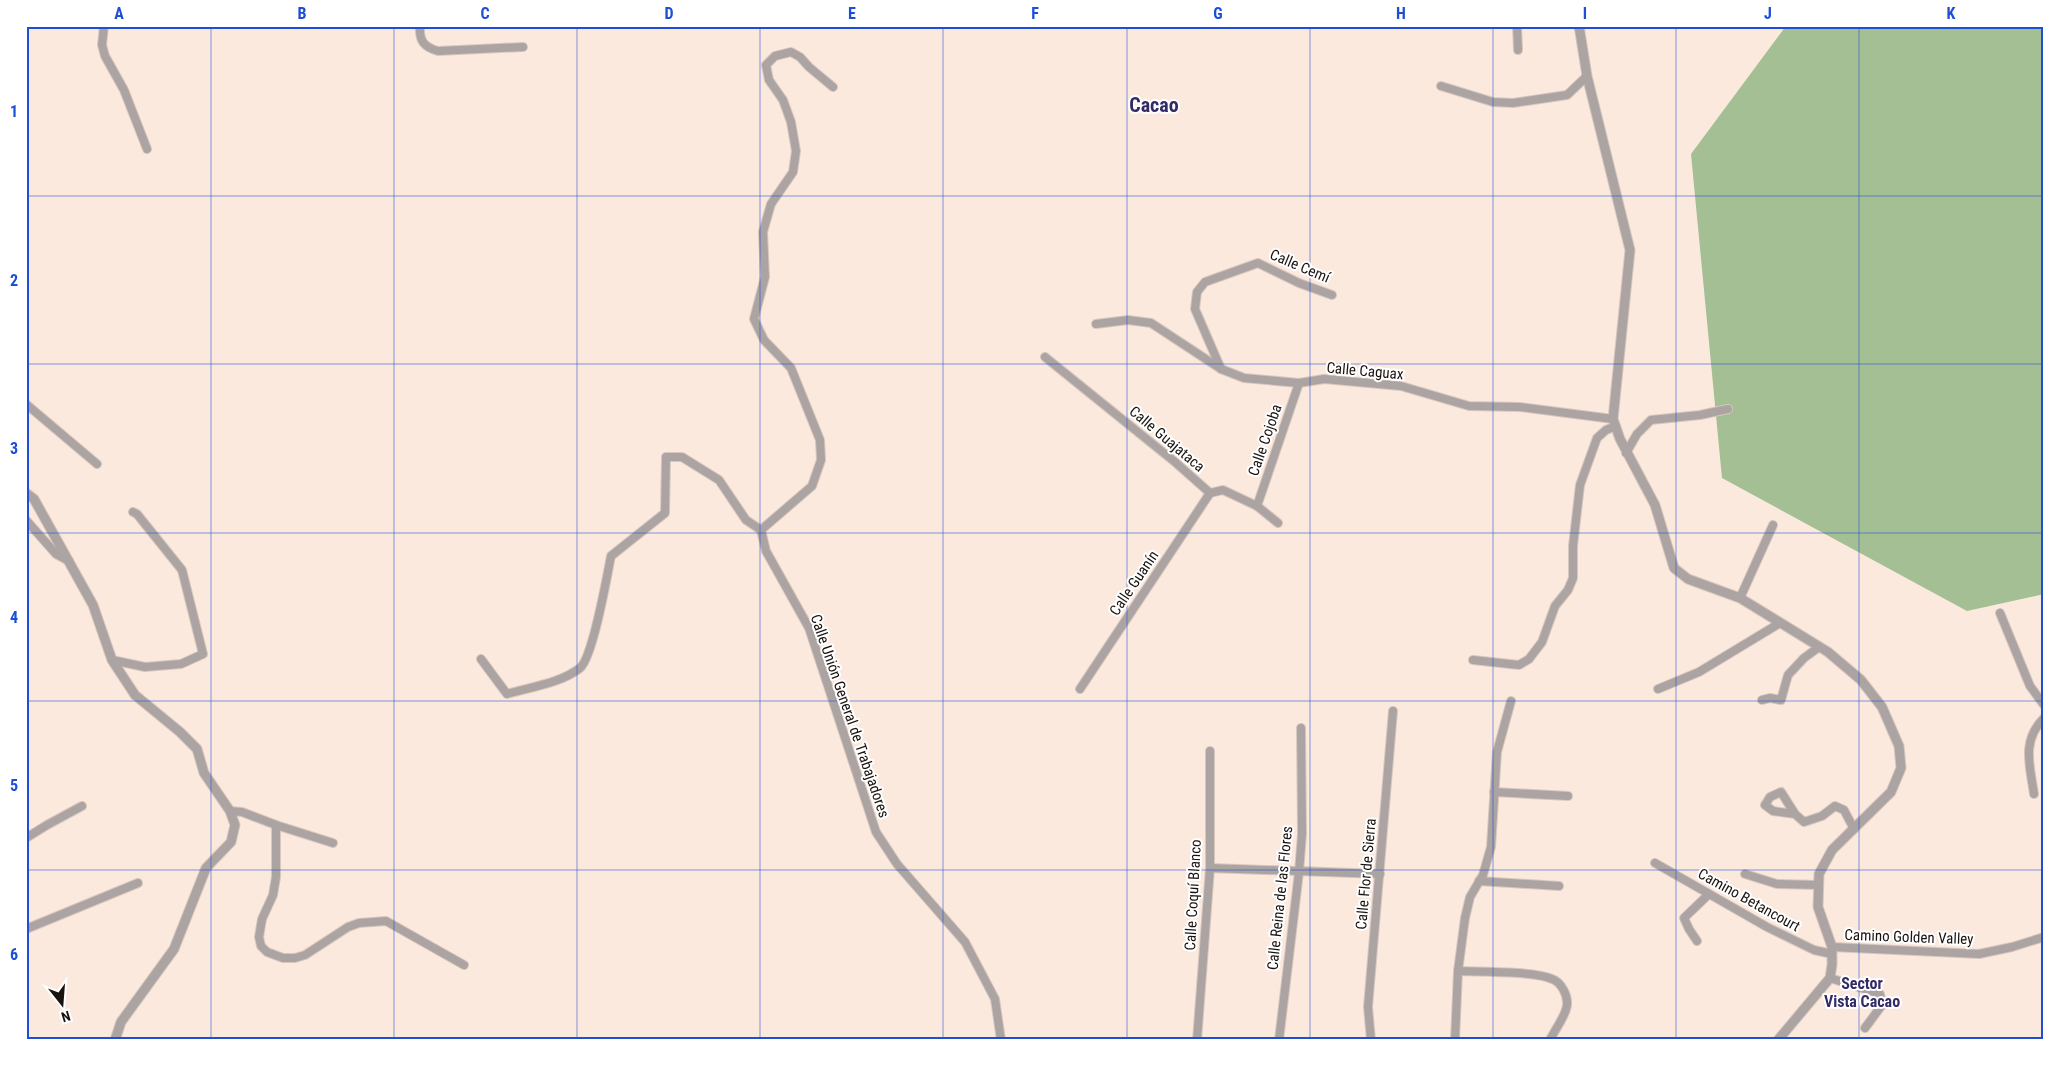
<svg xmlns="http://www.w3.org/2000/svg" width="2070" height="1066" font-family="'Roboto Condensed',sans-serif">
	<style>
		.forest { fill: #a3bf93 }
		.lines { fill: none; stroke-linecap: round; stroke-linejoin: round }
		.minor-casing { stroke: #d7c7bd; stroke-width: 10 }
		.tertiary-casing { stroke: #d7c7bd; stroke-width: 11 }
		.minor { stroke: #aca3a3; stroke-width: 8 }
		.tertiary { stroke: #aca3a3; stroke-width: 9 }
		.grid { fill: none; stroke: #1d4ed8; stroke-width: 1; stroke-opacity: 0.55 }
		.labels { text-anchor: middle; dominant-baseline: central; stroke-width: 4; stroke-linejoin: round; paint-order: stroke }
		.street-label { font-size: 15px; fill: #191310; stroke: #fff }
		.neighbourhood-label { font-size: 16px; font-weight: bold; fill: #332b66; stroke: #fff }
		.district-label { font-size: 20px; font-weight: bold; fill: #332b66; stroke: #fff }
		.neatline { fill: none; stroke: #1d4ed8; stroke-width: 2 }
		.grid-label { font-size: 16px; text-anchor: middle; font-weight: bold; fill: #1d4ed8 }
	</style>
	<rect width="100%" height="100%" fill="#fbe9de"/>
	<path class="forest" d="M1786,26H2044V594L1967,611L1722,478L1691,154Z"/>
	<g class="lines">
		<defs>
			<g id="minor">
				<path d="M104,26L102,45L105,56L124,90L147,149"/>
				<path d="M420,26C419,41 424,47 438,51L523,47"/>
				<path d="M1517,26L1518,50"/>
				<path d="M1441,86L1493,102L1513,103L1567,95L1587,76"/>
				<path d="M1096,324L1128,320L1151,323L1221,369L1244,378L1299,383L1324,379L1401,386L1469,406L1520,407L1613,419"/>
				<path d="M1045,357L1175,462L1210,493L1223,490L1257,506L1278,523"/>
				<path d="M1221,369L1195,309L1197,292L1205,282L1258,263L1299,283L1332,295"/>
				<path d="M26,404L97,464"/>
				<path d="M1626,453L1637,434L1651,420L1700,415L1728,409"/>
				<path d="M1257,506L1299,383"/>
				<path d="M26,520L56,554L69,561"/>
				<path d="M761,530L812,486L821,460L820,440L791,368L764,340L754,319L765,277L763,232L771,204L793,172L796,151L791,122L783,100L769,80L766,65L775,56L791,52L800,57L809,67L833,87"/>
				<path d="M1740,598L1773,525"/>
				<path d="M2000,613L2030,686L2044,705"/>
				<path d="M481,659L507,694C531,687 561,683 580,668C593,657 607,576 611,556L665,513L666,457H682L719,480L746,520L761,530L766,551L809,628L876,832L897,864L965,942L995,999L1001,1040"/>
				<path d="M112,660L145,667L181,664L203,654L182,570L137,514L133,512"/>
				<path d="M1473,660L1519,665L1529,659L1542,642L1555,606L1568,590L1573,578V546L1580,485L1597,438L1606,430L1616,426"/>
				<path d="M1080,689L1210,493"/>
				<path d="M1658,689L1699,672L1780,623"/>
				<path d="M1762,700L1770,698L1781,700L1788,675L1804,658L1819,647"/>
				<path d="M1494,792L1568,796"/>
				<path d="M2034,794C2030,766 2021,741 2044,718"/>
				<path d="M230,811L242,812L276,825V877L273,895L262,919L259,937L261,946L267,952L283,958H295L305,955L348,927L359,923L386,921L464,965"/>
				<path d="M1795,814L1773,811L1765,805L1770,797L1781,792L1795,814L1804,822L1822,816L1835,806L1844,810L1854,829"/>
				<path d="M276,825L333,843"/>
				<path d="M26,838L47,825L82,806"/>
				<path d="M1655,863L1767,927L1814,950L1832,954"/>
				<path d="M1210,868L1380,874"/>
				<path d="M1745,874L1777,884L1819,885"/>
				<path d="M1479,881L1559,886"/>
				<path d="M26,929L138,883"/>
				<path d="M1697,941L1689,929L1684,918L1709,894"/>
				<path d="M1832,947L1979,954L2012,947L2044,937"/>
				<path d="M1458,971C1480,972 1534,971 1552,979C1561,982 1568,995 1567,1005C1566,1016 1555,1029 1550,1040"/>
				<path d="M1830,978L1880,994L1882,1005L1865,1028"/>
				<path d="M1197,1040L1210,868V751"/>
				<path d="M1279,1040L1299,872L1302,834L1301,728"/>
				<path d="M1371,1040L1368,1007L1393,711"/>
				<path d="M1455,1040L1458,971L1465,918L1470,897L1483,875L1491,847L1497,752L1511,701"/>
			</g>
			<g id="tertiary">
				<path d="M1579,26L1587,76L1630,250L1613,419L1620,439L1655,505L1674,568L1688,579L1740,598L1828,652L1861,680L1882,707L1899,746L1901,768L1891,792L1832,850L1819,874L1818,907L1832,947V965L1830,978L1778,1040"/>
				<path d="M26,493L34,499L93,605L112,660L135,695L180,732L197,749L204,773L230,811L235,825L231,842L206,868L174,949L121,1022L115,1040"/>
			</g>
		</defs>
		<use href="#minor" class="minor-casing"/>
		<use href="#tertiary" class="tertiary-casing"/>
		<use href="#minor" class="minor"/>
		<use href="#tertiary" class="tertiary"/>
	</g>
	<path class="grid" d="M211,26V1040M394,26V1040M577,26V1040M760,26V1040M943,26V1040M1127,26V1040M1310,26V1040M1493,26V1040M1676,26V1040M1859,26V1040M26,196H2044M26,364H2044M26,533H2044M26,701H2044M26,870H2044"/>
	<g class="labels">
		<g class="street-label">
			<text transform="translate(1300 266) rotate(23)">Calle Cemí</text>
			<text transform="translate(1365 371) rotate(5)">Calle Caguax</text>
			<text transform="translate(1167 439) rotate(40)">Calle Guajataca</text>
			<text transform="translate(1265 440) rotate(-71)">Calle Cojoba</text>
			<text transform="translate(1134 583) rotate(-56)">Calle Guanín</text>
			<text transform="translate(850 716) rotate(71)">Calle Unión General de Trabajadores</text>
			<text transform="translate(1366 874) rotate(-85)">Calle Flor de Sierra</text>
			<text transform="translate(1193 895) rotate(-87)">Calle Coquí Blanco</text>
			<text transform="translate(1280 898) rotate(-84)">Calle Reina de las Flores</text>
			<text transform="translate(1749 900) rotate(29)">Camino Betancourt</text>
			<text transform="translate(1909 937) rotate(2)">Camino Golden Valley</text>
		</g>
		<g class="neighbourhood-label">
			<text x="1862" y="983">Sector<tspan x="1862" dy="18">Vista Cacao</tspan></text>
		</g>
		<g class="district-label">
			<text x="1154" y="105">Cacao</text>
		</g>
	</g>
	<rect width="2070" height="1066" fill="none" stroke="#ffffff" stroke-width="55"/>
	<g transform="translate(62 1004) rotate(163)" stroke="#ffffff" stroke-width="4" paint-order="stroke">
	<path d="M0-4L9 19L0 12L-9 19Z" fill="#191310"/>
	<text y="-8" font-size="14" font-weight="bold" text-anchor="middle" fill="#191310">N</text>
	</g>
	<rect x="28" y="28" width="2014" height="1010" class="neatline"/>
	<g class="grid-label">
		<text x="119" y="19">A</text>
		<text x="302" y="19">B</text>
		<text x="485" y="19">C</text>
		<text x="669" y="19">D</text>
		<text x="852" y="19">E</text>
		<text x="1035" y="19">F</text>
		<text x="1218" y="19">G</text>
		<text x="1401" y="19">H</text>
		<text x="1585" y="19">I</text>
		<text x="1768" y="19">J</text>
		<text x="1951" y="19">K</text>
		<text x="14" y="117">1</text>
		<text x="14" y="286">2</text>
		<text x="14" y="454">3</text>
		<text x="14" y="623">4</text>
		<text x="14" y="791">5</text>
		<text x="14" y="960">6</text>
	</g>
</svg>
